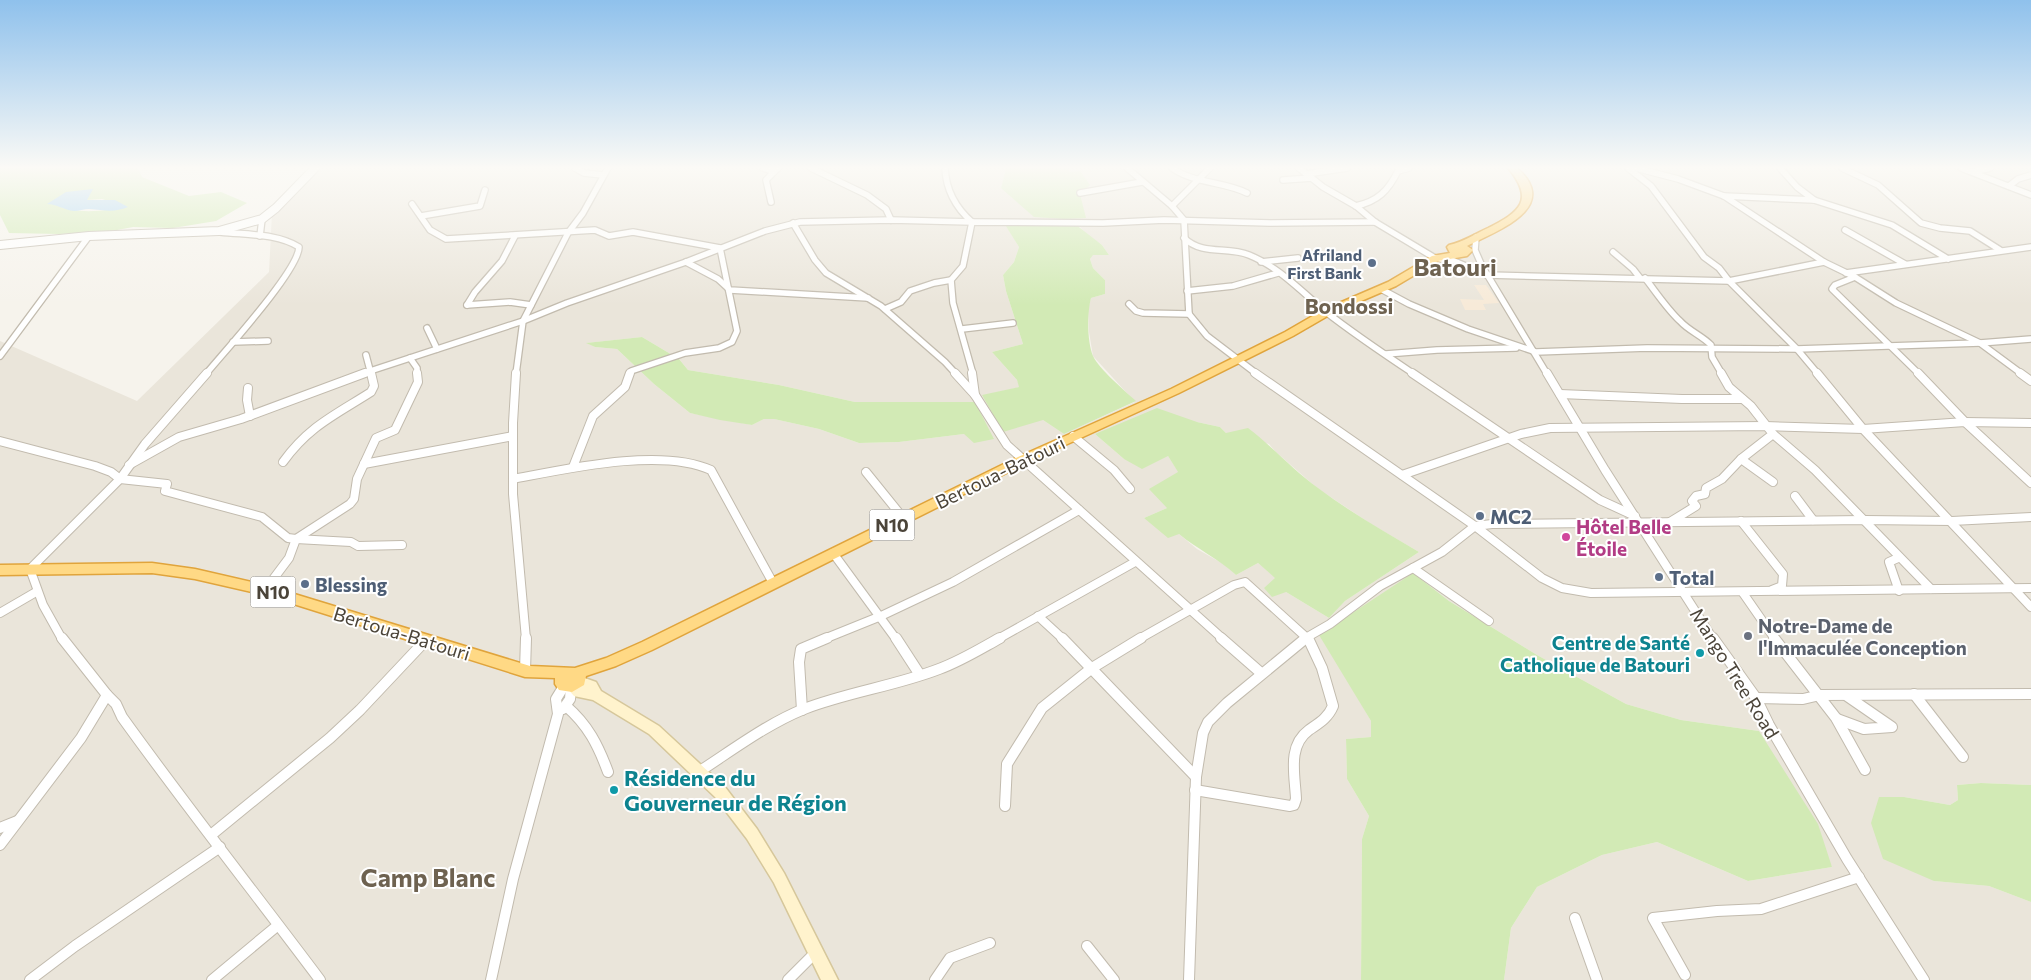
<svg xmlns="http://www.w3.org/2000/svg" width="2031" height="980" font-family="Commissioner,sans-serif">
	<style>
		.residential { fill: #eae5da; fill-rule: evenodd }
		.commercial { fill: #f7ead8 }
		.green { fill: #d2eab5; fill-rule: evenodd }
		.water { fill: #a9d4f2 }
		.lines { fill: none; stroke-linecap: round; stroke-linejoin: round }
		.minor-far2-casing { stroke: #c2bbae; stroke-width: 8 }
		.minor-far1-casing { stroke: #c2bbae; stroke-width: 10 }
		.minor-casing { stroke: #c2bbae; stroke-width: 12 }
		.tertiary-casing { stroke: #c2bbae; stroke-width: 10 }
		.secondary-casing { stroke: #d6c79b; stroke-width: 3 }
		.trunk-casing { stroke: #e0a43c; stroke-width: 3 }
		.minor-far2 { stroke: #fff; stroke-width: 5.5 }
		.minor-far1 { stroke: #fff; stroke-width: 8 }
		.minor { stroke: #fff; stroke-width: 10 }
		.tertiary { stroke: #fff; stroke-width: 8 }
		.secondary { fill: #fff3cd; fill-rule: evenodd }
		.trunk { fill: #ffd985; fill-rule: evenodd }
		.service-dot { fill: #5c6f8a; stroke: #fff; stroke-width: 2 }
		.hotel-dot { fill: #d1479c; stroke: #fff; stroke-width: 2 }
		.worship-dot { fill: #6b7280; stroke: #fff; stroke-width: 2 }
		.culture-dot { fill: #0f9aa8; stroke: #fff; stroke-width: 2 }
		.labels { text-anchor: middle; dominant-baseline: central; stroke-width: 4; stroke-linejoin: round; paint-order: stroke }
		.far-service-label { font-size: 16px; font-weight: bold; fill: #4e5e75; stroke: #fff; text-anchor: end }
		.shield { fill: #fff; stroke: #817c74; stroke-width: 1 }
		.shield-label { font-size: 18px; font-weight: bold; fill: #4b4439 }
		.street-label { font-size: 19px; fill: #4b4439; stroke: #fff }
		.service-label { font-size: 19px; font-weight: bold; fill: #4e5e75; stroke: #fff; text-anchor: start }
		.hotel-label { font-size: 19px; font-weight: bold; fill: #b23c85; stroke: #fff; text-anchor: start }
		.worship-label { font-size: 19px; font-weight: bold; fill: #5b616d; stroke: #fff; text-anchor: start }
		.culture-label { font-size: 19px; font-weight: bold; fill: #0d838f; stroke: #fff; text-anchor: end }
		.quarter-label { font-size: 21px; font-weight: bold; fill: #6e6250; stroke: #fff }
		.near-culture-label { font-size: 22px; font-weight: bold; fill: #0d838f; stroke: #fff; text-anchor: start }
		.far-town-label { font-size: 24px; font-weight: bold; fill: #6e6250; stroke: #fff }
		.near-quarter-label { font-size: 25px; font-weight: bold; fill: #6e6250; stroke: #fff }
	</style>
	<rect width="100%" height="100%" fill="#f6f3ec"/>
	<path class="residential" d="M320,168H1006L1001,188L1069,172V168H2031V785L1981,783L1957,785L1958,800L1950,805L1904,797L1934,881L1989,886L2031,902V980H1504L1511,928L1537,887L1602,855L1657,842L1748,881L1832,867L1759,731L1681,720L1626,704L1537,655L1449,601L1413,573L1349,683L1371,721V737L1346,739L1347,779L1369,816L1362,839L1361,980H0V341L137,401L269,272L272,213ZM1005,224L1080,227L1087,235L1102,245L1109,255H1092L1090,259L1093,268L1105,280V294L1091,298L1088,309L1089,332L1093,356L1135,402L1064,434L1043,420L982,396L1020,387L1017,380L992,352L1023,344L1006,291L1003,275L1014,262L1019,247ZM642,337L679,359L688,370L779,385L855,402H926L994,438L964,434L899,442L859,443L819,429L774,419H764L752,425L690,413L654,384L617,349L595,347L587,343ZM1197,422L1220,427L1226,433L1269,444L1276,452L1317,488L1371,524L1419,552L1345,601L1329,618L1286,592L1276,578L1258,563L1236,575L1227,566L1197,549L1179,534L1144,518L1167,508L1179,473L1168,456L1124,459L1095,434Z"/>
	<path class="commercial" d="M1474,285H1486L1499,303L1483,304L1486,310H1465L1460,299L1484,300Z"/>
	<g class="green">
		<path d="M2,168H138L142,177L189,196L221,192L247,203L216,221L173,228L133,227L107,232L59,234L9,233L0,215V169ZM90,194L86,200L102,199L127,207C105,211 75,215 54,204Z"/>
		<path d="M1006,168H1069V172L1080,171L1090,185L1080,194L1086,218L1064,219L1034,217L1001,188Z"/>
		<path d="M1004,223L1075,224L1102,245L1109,255H1093L1090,259L1093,268L1105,280V294L1091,298C1087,313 1087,342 1093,356C1099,369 1124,390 1136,401L1064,434L1043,420L1003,432L982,395L1019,387L1017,380L992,352L1023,344L1006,291L1003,275L1014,262L1019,247Z"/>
		<path d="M642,337L679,359L688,370L779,385L855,402H975L994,439L974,443L964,434L899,442L859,443L819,429L774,419H764L752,425L720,420L690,413L654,384L617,349L595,347L586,343Z"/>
		<path d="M1157,408L1197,422L1220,427L1226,433L1248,428C1272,446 1293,470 1318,488C1350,512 1385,532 1419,552L1345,601L1329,618L1286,592L1272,597L1264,588L1275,578L1258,563L1236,575C1219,559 1197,549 1179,534L1168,538L1144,518L1167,508L1149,489L1178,472L1168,456L1142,469L1124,459L1095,434Z"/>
		<path d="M1413,573L1449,601L1537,655L1626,704L1681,720L1759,731L1818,824L1832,867L1748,881L1657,842L1602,855L1537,887L1511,928L1504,980H1361L1362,839L1369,816L1347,779L1346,739L1371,737V721L1319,635Z"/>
		<path d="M1981,783L2031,785V902L1989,886L1934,881L1883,859L1871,823L1879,797H1904L1950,805L1958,800L1957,785Z"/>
	</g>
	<path class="water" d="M93,189L87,200H115L128,207C114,213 104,210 89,209C84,209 79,211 74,211C64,210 57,204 47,204L66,192Z"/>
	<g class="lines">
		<defs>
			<g id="minor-far2">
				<path d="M575,168L584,173L603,175"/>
				<path d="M763,168L773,171"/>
				<path d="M811,168L867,195L886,209L891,220"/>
				<path d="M945,168C946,190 956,208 972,222"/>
				<path d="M1127,168L1172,206L1184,220L1189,314L1207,336L1257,374"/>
				<path d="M1172,168C1195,184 1223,181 1247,193"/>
				<path d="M1299,168L1323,187L1356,206L1375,222L1435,258L1454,261L1487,275L1729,281L1824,262L1855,277L1896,303L1980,343L2022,374"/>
				<path d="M1628,168L1651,186L1704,257L1719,268L1729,281L1797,349L1818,374"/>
				<path d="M1636,168L1678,179L1724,196L1824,262"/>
				<path d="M1780,168L1797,187L1814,200L1892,225L1948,259"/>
				<path d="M1842,168L1878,185L1921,223L1940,228L1970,231L2000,250"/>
				<path d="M1961,168L2031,195"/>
				<path d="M1973,172L1990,168"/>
				<path d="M1306,174L1347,168"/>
				<path d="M1283,180L1312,178"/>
				<path d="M2009,186L2018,179L2031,175"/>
				<path d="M1080,193L1142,182"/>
				<path d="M1724,196L1814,200"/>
				<path d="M771,202L766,180L778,168"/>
				<path d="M412,204L430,230L446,239L595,230L609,236L633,232L720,248L737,331L732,342L719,348L685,353L631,371L630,374"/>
				<path d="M1172,206L1210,168"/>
				<path d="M1356,206C1378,201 1388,191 1398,171L1409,168"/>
				<path d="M421,216L480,206L485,190"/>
				<path d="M793,223L815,260L826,273L881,306L945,362L956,374"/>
				<path d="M1845,230L1905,264"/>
				<path d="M260,236L262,219"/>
				<path d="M1476,237L1475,250L1482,266L1547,374"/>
				<path d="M1184,238C1203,256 1227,246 1249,255C1279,267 1302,292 1326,312C1354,334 1384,354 1414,374"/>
				<path d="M1613,252L1633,269L1640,278"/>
				<path d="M686,262L718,279L730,290L868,298"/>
				<path d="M1261,262L1298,258"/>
				<path d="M1846,273L2031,247"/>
				<path d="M1855,277L1835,285L1832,289L1919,374"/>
				<path d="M1645,278C1656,292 1667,309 1680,321C1689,331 1701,335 1711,345L1712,357L1722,374"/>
				<path d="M1381,289L1409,304L1468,329L1536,352L1647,348L1797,349L1980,343L2031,339"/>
				<path d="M1187,291L1233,286L1278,273"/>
				<path d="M1129,304L1136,311L1143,313L1189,314"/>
				<path d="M467,305L475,292L502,261L515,236"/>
				<path d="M467,305L510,302L531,305"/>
				<path d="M885,309L901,302L910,291L934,283L951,280"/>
				<path d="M427,328L437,349"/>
				<path d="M962,329L1013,323"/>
				<path d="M233,342L268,341"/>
				<path d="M1386,354L1437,350L1516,348"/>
				<path d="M366,355L371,374"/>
				<path d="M0,356L89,236"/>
				<path d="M410,358L417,368V374"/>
				<path d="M206,374C224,352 299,270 299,247C277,233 246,235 220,232"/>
				<path d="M361,374L523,321L567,303L686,262L765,231L800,222L891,220L972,222"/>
				<path d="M516,374L523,321L568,233L583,213L608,168"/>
				<path d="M973,374L953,303L951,280L963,266L972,222L1103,223L1164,220L1270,223L1375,222"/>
			</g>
			<g id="minor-far1">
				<path d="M516,373L513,423V494L526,639"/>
				<path d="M955,373L975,395"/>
				<path d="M972,373L975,395L1007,445L1223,639"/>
				<path d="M1255,373L1475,526L1542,578L1562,588L1591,593L2031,588"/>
				<path d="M1412,373L1600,500L1635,516"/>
				<path d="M1547,373L1605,470L1713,639"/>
				<path d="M1817,373L1863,429L2031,607"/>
				<path d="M1918,373L1965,422L2031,483"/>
				<path d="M2020,373L2031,381"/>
				<path d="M248,388L247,400L250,416"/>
				<path d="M1560,394L1682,399H1742"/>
				<path d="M1773,434L1815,470L1931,589"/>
				<path d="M1073,436L1114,470L1130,489"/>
				<path d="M0,441L95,466L111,472L120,479L167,484L165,491L262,517L288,538L296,539L289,558L265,590"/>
				<path d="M1741,459L1773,482"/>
				<path d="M283,462C309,426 335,415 371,392L374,386L371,373"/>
				<path d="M364,464L513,436"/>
				<path d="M129,465L179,437L241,419L365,373"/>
				<path d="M573,467L593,416L625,387L630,373"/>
				<path d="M866,472L904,519"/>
				<path d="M1402,475L1521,434L1550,428L1765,426L1863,429L1965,422L2031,423"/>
				<path d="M513,479C566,469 661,447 711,470L773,583"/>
				<path d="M1795,496L1813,520"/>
				<path d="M1741,521L1783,574L1782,586L1772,590"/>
				<path d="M1670,522L1696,506L1692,501L1696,496L1705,494L1706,488L1722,479L1741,459L1773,434L1751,406L1729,387L1721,373"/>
				<path d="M296,539L350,504L354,499L357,479L376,438L395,430L418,382L417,373"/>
				<path d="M296,539L351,542L358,546L402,545"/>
				<path d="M833,553L896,639"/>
				<path d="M1898,558L1889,562L1899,591"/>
				<path d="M1413,568L1489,621"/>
				<path d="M1743,593L1775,639"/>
				<path d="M0,613L36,592"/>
				<path d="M1038,616L1063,639"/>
				<path d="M62,639L43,605L30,569L120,479L145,444L207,373"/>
				<path d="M824,639L881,616L953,582L1079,510"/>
				<path d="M998,639L1135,562"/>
				<path d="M1139,639L1234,585L1245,582L1308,639"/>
				<path d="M1304,639L1330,624L1380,586L1442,552L1475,526L1492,524L1865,520L1952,521L2031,517"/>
			</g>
			<g id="minor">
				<path d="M896,638L920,675"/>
				<path d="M1062,638L1196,777"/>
				<path d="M1221,638L1261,673"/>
				<path d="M1713,638L1756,698L1769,725L1847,859L1924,980"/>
				<path d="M1774,638L1836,718L1865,770"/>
				<path d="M525,671L526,638"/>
				<path d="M1914,694L1963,757"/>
				<path d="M107,695L116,704L122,717C186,806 254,892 320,980"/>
				<path d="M1756,698L1803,699L1820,695L2031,694"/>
				<path d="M566,706C588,725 598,745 608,772"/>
				<path d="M563,709L570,699L571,687"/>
				<path d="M802,710L799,662L801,649L827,638"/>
				<path d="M1837,719L1864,729L1892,727L1847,696"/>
				<path d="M700,771C734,749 767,724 804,709C848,692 895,686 939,669C961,661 980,649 1000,638"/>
				<path d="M1195,790L1290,806L1294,805L1296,799C1295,775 1287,746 1309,730C1319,723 1328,718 1333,706L1322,668L1308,638"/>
				<path d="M1005,806L1007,764L1042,708L1092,668L1141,638"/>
				<path d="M0,828L17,821"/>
				<path d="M211,835L330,738L360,710L425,641"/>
				<path d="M0,845L81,738L107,695L62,638"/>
				<path d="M1575,918L1597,980"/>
				<path d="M1087,946L1114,980"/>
				<path d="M1685,975L1653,918L1717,911L1761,909L1859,877"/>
				<path d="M30,980L75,946L220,847"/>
				<path d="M212,980L277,926"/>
				<path d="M491,980L513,879L558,714L556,699L564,686"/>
				<path d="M788,980L816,952"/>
				<path d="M935,980L950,958L990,943"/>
				<path d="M1189,980L1196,777L1203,733L1208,722L1227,703L1306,638"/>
			</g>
			<path id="tertiary" d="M0,245L89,236L219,231L262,219L276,208L315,168"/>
			<path id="secondary" d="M579,676L596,682L601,691L659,726L725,787L757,829L784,873L838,980H821L774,883L747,839L715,797L649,734L593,700L574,696L565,686L567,682Z"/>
			<path id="trunk" d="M1508,168H1517C1562,208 1496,231 1467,246L1473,250L1467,256L1438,261L1396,286L1331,314L1293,336L1179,393L1026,463L652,650L616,666L586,676L584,685L572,692L559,690L555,684V678L525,677L265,595L195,579L152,573L0,575V565L152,563L195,569L265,585L530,666L575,668L606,658L642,642L1018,457L1171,389L1285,332L1323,310L1388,282L1432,256L1450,253L1447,247L1449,245C1463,242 1475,234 1488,228C1520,212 1535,200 1508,168Z"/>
		</defs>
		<use href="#minor-far2" class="minor-far2-casing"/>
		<use href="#minor-far1" class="minor-far1-casing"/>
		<use href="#minor" class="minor-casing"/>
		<use href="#tertiary" class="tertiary-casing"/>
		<use href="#secondary" class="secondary-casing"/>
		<use href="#trunk" class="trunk-casing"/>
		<use href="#minor-far2" class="minor-far2"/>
		<use href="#minor-far1" class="minor-far1"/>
		<use href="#minor" class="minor"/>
		<use href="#tertiary" class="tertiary"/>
		<use href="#secondary" class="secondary"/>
		<use href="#trunk" class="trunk"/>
	</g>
	<linearGradient id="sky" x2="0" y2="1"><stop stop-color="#8fc1ec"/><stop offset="0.55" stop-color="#fbfaf6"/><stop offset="1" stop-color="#fbfaf6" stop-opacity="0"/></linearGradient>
	<rect width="2031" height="305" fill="url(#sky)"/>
	<g class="service-dot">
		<circle cx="1372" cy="263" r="5"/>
		<circle cx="1480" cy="516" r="5"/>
		<circle cx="1659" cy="577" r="5"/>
		<circle cx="305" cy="584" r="5"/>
	</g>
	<circle class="hotel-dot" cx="1566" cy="537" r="5"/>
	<circle class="worship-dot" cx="1748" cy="636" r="5"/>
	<g class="culture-dot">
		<circle cx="1700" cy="653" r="5"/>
		<circle cx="614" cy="790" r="5"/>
	</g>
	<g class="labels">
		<g class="far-service-label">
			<text x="1362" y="254">Afriland<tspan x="1362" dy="18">First Bank</tspan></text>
		</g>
		<g class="shield">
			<rect x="869.5" y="509.5" width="45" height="31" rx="4"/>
			<rect x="250.5" y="576.5" width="45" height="31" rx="4"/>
		</g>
		<g class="shield-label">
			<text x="892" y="525">N10</text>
			<text x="273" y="592">N10</text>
		</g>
		<g class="street-label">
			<text transform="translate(1000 472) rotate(-26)">Bertoua-Batouri</text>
			<text transform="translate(402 633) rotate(17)">Bertoua-Batouri</text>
			<text transform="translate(1735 673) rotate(58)">Mango Tree Road</text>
		</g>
		<g class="service-label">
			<text x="1490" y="516">MC2</text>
			<text x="1669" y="577">Total</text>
			<text x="315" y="584">Blessing</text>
		</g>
		<g class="hotel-label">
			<text x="1576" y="526">Hôtel Belle<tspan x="1576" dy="22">Étoile</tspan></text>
		</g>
		<g class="worship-label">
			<text x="1758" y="625">Notre-Dame de<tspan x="1758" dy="22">l'Immaculée Conception</tspan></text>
		</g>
		<g class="culture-label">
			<text x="1690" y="642">Centre de Santé<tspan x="1690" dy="22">Catholique de Batouri</tspan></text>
		</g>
		<g class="quarter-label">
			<text x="1349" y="305">Bondossi</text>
		</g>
		<g class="near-culture-label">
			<text x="624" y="777">Résidence du<tspan x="624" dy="25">Gouverneur de Région</tspan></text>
		</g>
		<g class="far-town-label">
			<text x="1455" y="266">Batouri</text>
		</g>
		<g class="near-quarter-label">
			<text x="428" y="877">Camp Blanc</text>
		</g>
	</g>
</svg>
